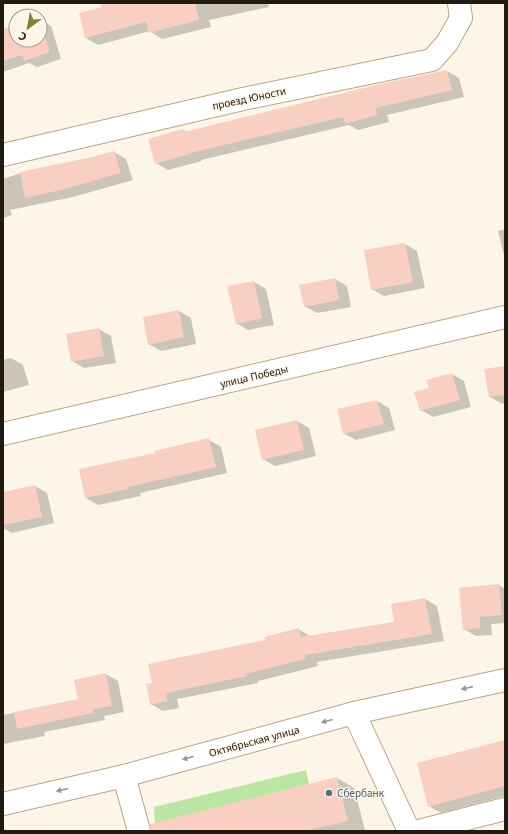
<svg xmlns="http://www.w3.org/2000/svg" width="508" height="834" font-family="'Noto Sans',sans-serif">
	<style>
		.green { fill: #bae5a2 }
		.shadow { fill: #0003 }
		.building { fill: #f8cfc1 }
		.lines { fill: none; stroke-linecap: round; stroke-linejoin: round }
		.minor-casing { stroke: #b9a687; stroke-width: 24 }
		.minor { stroke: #fff; stroke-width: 22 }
		.oneway { fill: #9b9893 }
		.service-dot { fill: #5c6f8a; stroke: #fdf5e8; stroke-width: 1.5 }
		.labels { text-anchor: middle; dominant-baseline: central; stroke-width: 3; stroke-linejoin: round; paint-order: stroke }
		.street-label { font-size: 10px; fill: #211a0e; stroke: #fdf5e8 }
		.service-label { font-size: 10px; fill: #4e5e75; stroke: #fdf5e8; text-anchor: start }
	</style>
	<rect width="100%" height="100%" fill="#fdf5e8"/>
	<path class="green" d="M306,770L309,784L155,823L154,807Z"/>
	<g class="shadow">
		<path d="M102,3H268L269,7L209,20L211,27L162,39L150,31L98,45L86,38L80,14L104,8Z"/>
		<path d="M40,19L51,26L61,59L37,67L29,63L3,72V30L16,26V40H40Z"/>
		<path d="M447,71L459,78L464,97L387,115L389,122L358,130L349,125L201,160L202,161L168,170L156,163L183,130L187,132Z"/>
		<path d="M114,152L126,159L133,180L73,197L10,210L12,215L3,218V179L24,172L92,158Z"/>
		<path d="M505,229V259L498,231Z"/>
		<path d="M405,244L417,251L425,288L384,296L372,289L365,251Z"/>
		<path d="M335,279L347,286L351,307L317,313L304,306Z"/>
		<path d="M254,282L266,289L274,325L248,330L236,323Z"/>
		<path d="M179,311L191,318L196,344L161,351L149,344Z"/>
		<path d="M99,329L111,336L116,363L84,368L72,361Z"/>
		<path d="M11,358L23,365L29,385L3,392V360Z"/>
		<path d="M505,367V403L502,404L490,397Z"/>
		<path d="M452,374L464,381L471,407L433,417L421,410L430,389Z"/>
		<path d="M377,401L389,408L395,430L356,440L343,433Z"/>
		<path d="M297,421L309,428L316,456L275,466L263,459Z"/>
		<path d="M209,440L221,447L227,473L140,493L141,496L98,505L86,498L156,454Z"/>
		<path d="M35,486L47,493L54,523L12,533L3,528V493Z"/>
		<path d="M499,585L505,589V623L491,624L492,635L476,636L464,629L460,588Z"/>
		<path d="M425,599L437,606L444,641L317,662L318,666L258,681V683L177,699L179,708L163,711L151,704L147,685L298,629L310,636L395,623Z"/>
		<path d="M106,674L118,681L124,712L104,716L105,720L44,732L45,736L3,744V715L79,700Z"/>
		<path d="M505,741V796L441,813L429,806Z"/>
		<path d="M337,778L354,788L365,830L158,831Z"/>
	</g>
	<g class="building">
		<path d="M101,3H195L199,20L149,33L146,22L85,38L79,13L102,7Z"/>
		<path d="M40,22L50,52L24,61L22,55L3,61V29L16,25V40H40Z"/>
		<path d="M447,70L452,90L376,108L377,115L345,124L343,117L190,153V154L155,164L148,139L183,129L184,132L380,84Z"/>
		<path d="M114,151L121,173L61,190L25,198L20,172L92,157Z"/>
		<path d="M405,243L413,282L371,290L364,250Z"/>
		<path d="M335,278L339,300L304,307L299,285Z"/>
		<path d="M254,281L262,318L236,324L227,286Z"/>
		<path d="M179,310L184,337L148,345L143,317Z"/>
		<path d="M99,328L104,356L71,362L66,334Z"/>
		<path d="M505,366V395L489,397L484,369Z"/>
		<path d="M452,373L460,400L420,411L414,392L429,388L426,380Z"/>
		<path d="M377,400L384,424L343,434L337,409Z"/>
		<path d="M297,420L304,450L262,460L255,430Z"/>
		<path d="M209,438L216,467L129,487V489L85,498L79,469L155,453L154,451Z"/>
		<path d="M35,485L42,517L3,525V492Z"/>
		<path d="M499,584L502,615L480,617V628L463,630L459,588Z"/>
		<path d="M425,598L432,634L305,655L306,659L246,674L247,676L166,693L167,701L150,705L146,684L152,683L148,664L265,640L264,637L299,628L301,637L394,622L391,604Z"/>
		<path d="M106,673L112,706L93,709V713L17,729L14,712L78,699L74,680Z"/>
		<path d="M505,740V786L428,807L417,763Z"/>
		<path d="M337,777L348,821L306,831H151L150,824Z"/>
	</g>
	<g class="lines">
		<defs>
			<g id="minor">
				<path d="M3,155L243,99L432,60L447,43L461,18L459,3"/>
				<path d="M3,434L505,317"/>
				<path d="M354,713L409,831"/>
				<path d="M124,776L139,831"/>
				<path d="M3,804L124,776L354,713L505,680"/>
				<path d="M419,831L505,809"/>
			</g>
		</defs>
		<use href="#minor" class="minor-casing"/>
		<use href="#minor" class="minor"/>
	</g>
	<defs><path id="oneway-solid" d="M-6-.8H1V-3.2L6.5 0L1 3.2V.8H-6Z"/></defs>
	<g class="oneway">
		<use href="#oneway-solid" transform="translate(467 688) rotate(167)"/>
		<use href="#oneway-solid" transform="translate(327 721) rotate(165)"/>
		<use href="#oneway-solid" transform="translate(188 758) rotate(165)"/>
		<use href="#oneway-solid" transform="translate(62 790) rotate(167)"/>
	</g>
	<circle class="service-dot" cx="329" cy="793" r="4"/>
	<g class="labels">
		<g class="street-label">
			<text transform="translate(249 98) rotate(-12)">проезд Юности</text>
			<text transform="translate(254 376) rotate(-13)">улица Победы</text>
			<text transform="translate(254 741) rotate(-15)">Октябрьская улица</text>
		</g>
		<g class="service-label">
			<text x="337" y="793">Сбербанк</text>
		</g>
	</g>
	<rect width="508" height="834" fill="none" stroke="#211a0e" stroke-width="8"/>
	<g transform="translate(28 28) rotate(212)"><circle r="19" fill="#fdf5e8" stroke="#a59d91"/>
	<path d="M0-3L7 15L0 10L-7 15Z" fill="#798533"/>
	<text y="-6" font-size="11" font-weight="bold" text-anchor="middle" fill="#211a0e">С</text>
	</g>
</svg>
